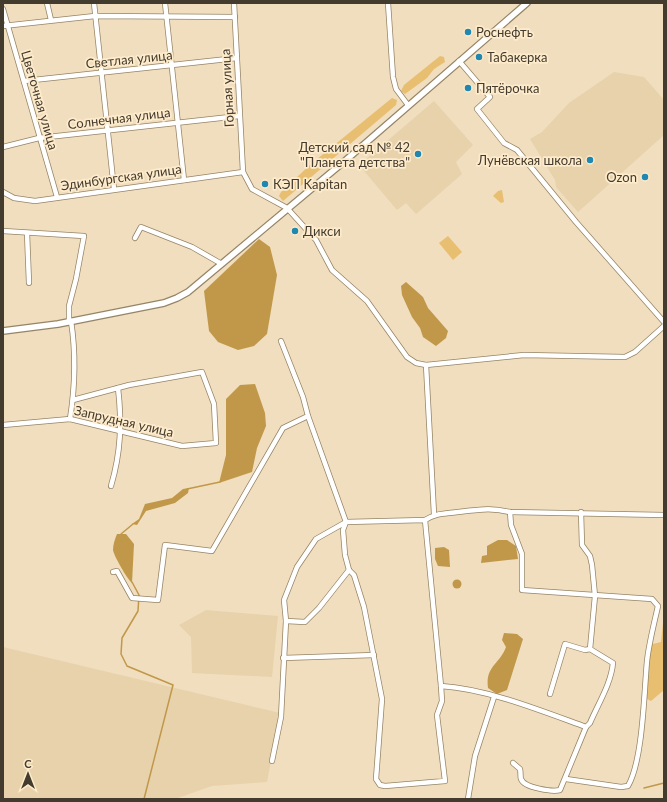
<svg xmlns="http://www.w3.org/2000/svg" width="667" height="802" font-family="Lato,sans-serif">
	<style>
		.built { fill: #e8d2ab }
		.green { fill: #e8be71 }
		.water { fill: #c1984a }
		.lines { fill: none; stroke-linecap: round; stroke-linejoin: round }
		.stream { stroke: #c1984a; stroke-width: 1.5 }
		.minor-casing { stroke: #958466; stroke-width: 6 }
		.tertiary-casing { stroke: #958466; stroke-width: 8 }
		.minor { stroke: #fff; stroke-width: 4.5 }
		.tertiary { stroke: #fff; stroke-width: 5.5 }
		.poi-dot { fill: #1f87b0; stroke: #feebcb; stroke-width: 1.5 }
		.labels { text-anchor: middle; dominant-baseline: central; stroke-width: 3.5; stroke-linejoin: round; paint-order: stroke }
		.poi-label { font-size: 13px; fill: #423b2e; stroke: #feebcb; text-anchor: start }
		.street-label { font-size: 13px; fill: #423b2e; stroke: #feebcb }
	</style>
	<rect width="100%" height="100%" fill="#f0debe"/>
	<g class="built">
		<path d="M614,72L644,77L664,100V135L578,212L556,187L555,180L530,139L542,132L569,103Z"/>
		<path d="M434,101L473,145L456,162L462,174L416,214L406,203L397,210L359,165Z"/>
		<path d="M206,610L278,616L272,677L192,673L191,637L179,625Z"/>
		<path d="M3,647L280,713L267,782L212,786L175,799H3Z"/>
	</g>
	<g class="green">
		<path d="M440,56L444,57L445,62L434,69L427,78L405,94L401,91L404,85Z"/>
		<path d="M392,98L397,100L396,105L283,201L279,196L281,192L311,164Z"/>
		<path d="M502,190L504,202L501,203L493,196L498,191Z"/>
		<path d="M448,236L462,252L453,260L439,243Z"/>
		<path d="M664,614V690L651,701L643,697L649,645L661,642Z"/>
	</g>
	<g class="water">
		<path d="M259,239L270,247L277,275L267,334L254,346L238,350L218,342L209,331L204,291Z"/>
		<path d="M406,282L423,297L428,308L448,331L446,338L436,346L423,337L420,328L412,317L402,295L401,286Z"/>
		<path d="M255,384L265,413L266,426L257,448L252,472L219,483L226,455V399L240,385Z"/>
		<path d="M189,488L188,493L175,503L146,511L137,525L132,524L139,519L145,504L172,498L183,489Z"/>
		<path d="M117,534H126L134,544L132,583C127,579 114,556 113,550C113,544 115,539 117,534Z"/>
		<path d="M498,540H507L516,546L518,559L481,563L482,556L487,555V546Z"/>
		<path d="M444,547L449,550L450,567L438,566L435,559V548Z"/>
		<circle cx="457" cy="584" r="4.5"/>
		<path d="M504,633L517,634L523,639L507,690L497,694L488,688C485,666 500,664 506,647L502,640Z"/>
	</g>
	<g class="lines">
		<g class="stream">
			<path d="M187,489L220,482"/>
			<path d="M121,536V534L133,524"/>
			<path d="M132,582L139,595L138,611L122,638L121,654L127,666L173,685L144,799"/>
			<path d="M644,788L664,783"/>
		</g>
		<defs>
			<g id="minor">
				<path d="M47,3L51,20"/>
				<path d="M94,3L114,189"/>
				<path d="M165,3L184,180"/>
				<path d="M234,3L243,172L252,189L287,208L316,240L332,270L367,301L407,357L416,363L426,365L524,355L625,357L635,352L664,326"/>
				<path d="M388,3L393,77L396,89L408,105"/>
				<path d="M3,9L57,197"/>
				<path d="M3,26L95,16L235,17"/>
				<path d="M459,61L490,97L477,109L504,143L517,150L576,222L664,322"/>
				<path d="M24,81L237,58"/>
				<path d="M3,147L39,138L239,116"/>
				<path d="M3,192L14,198L35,201L243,172"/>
				<path d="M3,231L84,236L76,279L69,306V322"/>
				<path d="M27,233L29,283"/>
				<path d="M135,238L141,227L192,247L220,263"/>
				<path d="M426,365L434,514"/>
				<path d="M70,419C75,387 76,353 71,321"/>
				<path d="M3,425L70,419L182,446L216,443L214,404L202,372L129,385L73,400"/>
				<path d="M111,486C121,452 122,422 118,388"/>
				<path d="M510,512L511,525L522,554V590L652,599L658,606C654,624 649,643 647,661C644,693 643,760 628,786L621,787L566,779"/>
				<path d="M425,520L441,686L442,701L437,715L445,781L385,786L380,785L376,779L382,699L364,607L354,575L349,570L345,555L343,530L346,522L425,520C436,513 445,514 458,512C478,510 489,507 510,512L664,515"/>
				<path d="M113,572L117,571L132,598L158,600L165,545L212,551L283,428L308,416L303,397L281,341"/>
				<path d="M286,621L305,622L319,608L349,570"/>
				<path d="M283,658L374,655"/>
				<path d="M441,686C488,689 542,711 586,727"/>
				<path d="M550,694L565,644L585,650L590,649"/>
				<path d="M272,761L281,717L286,621L284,600L297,567L316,539L346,522L308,416"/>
				<path d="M513,763L520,769C521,773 520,776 521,779C524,788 553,792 560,790L586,727L590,723C598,704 611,684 613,663L590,649L595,596L592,565L590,556L582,545L581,512"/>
				<path d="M468,799L475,756L494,697"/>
			</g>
			<path id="tertiary" d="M3,331L58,324L164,303L177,298L188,292L346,160L527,3"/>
		</defs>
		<use href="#minor" class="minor-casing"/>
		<use href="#tertiary" class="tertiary-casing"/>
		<use href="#minor" class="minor"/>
		<use href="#tertiary" class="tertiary"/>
	</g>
	<g class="poi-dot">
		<circle cx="468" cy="32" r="4"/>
		<circle cx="479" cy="57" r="4"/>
		<circle cx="468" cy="88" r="4"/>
		<circle cx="418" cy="154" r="4"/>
		<circle cx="590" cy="160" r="4"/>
		<circle cx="645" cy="177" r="4"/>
		<circle cx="265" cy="184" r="4"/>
		<circle cx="295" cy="231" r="4"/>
	</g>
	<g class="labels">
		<g class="poi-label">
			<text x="476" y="32">Роснефть</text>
			<text x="487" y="57">Табакерка</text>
			<text x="476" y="88">Пятёрочка</text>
			<text x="410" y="147" text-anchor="end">Детский сад № 42<tspan x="410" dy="15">"Планета детства"</tspan></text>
			<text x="582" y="160" text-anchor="end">Лунёвская школа</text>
			<text x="637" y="177" text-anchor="end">Ozon</text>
			<text x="273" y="184">КЭП Kapitan</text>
			<text x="303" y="231">Дикси</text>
		</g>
		<g class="street-label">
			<text transform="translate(129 59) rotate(-6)">Светлая улица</text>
			<text transform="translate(227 88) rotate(-93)">Горная улица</text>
			<text transform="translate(40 100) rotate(74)">Цветочная улица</text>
			<text transform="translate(119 118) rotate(-7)">Солнечная улица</text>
			<text transform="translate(121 177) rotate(-8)">Эдинбургская улица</text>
			<text transform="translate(124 421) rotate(13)">Запрудная улица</text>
		</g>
	</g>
	<rect width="667" height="802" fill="none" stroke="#423b2e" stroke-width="8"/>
	<g transform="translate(28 774)" stroke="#feebcb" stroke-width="3" paint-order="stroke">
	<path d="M0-3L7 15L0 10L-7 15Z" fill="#423b2e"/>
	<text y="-6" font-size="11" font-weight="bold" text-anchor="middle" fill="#423b2e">С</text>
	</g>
</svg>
